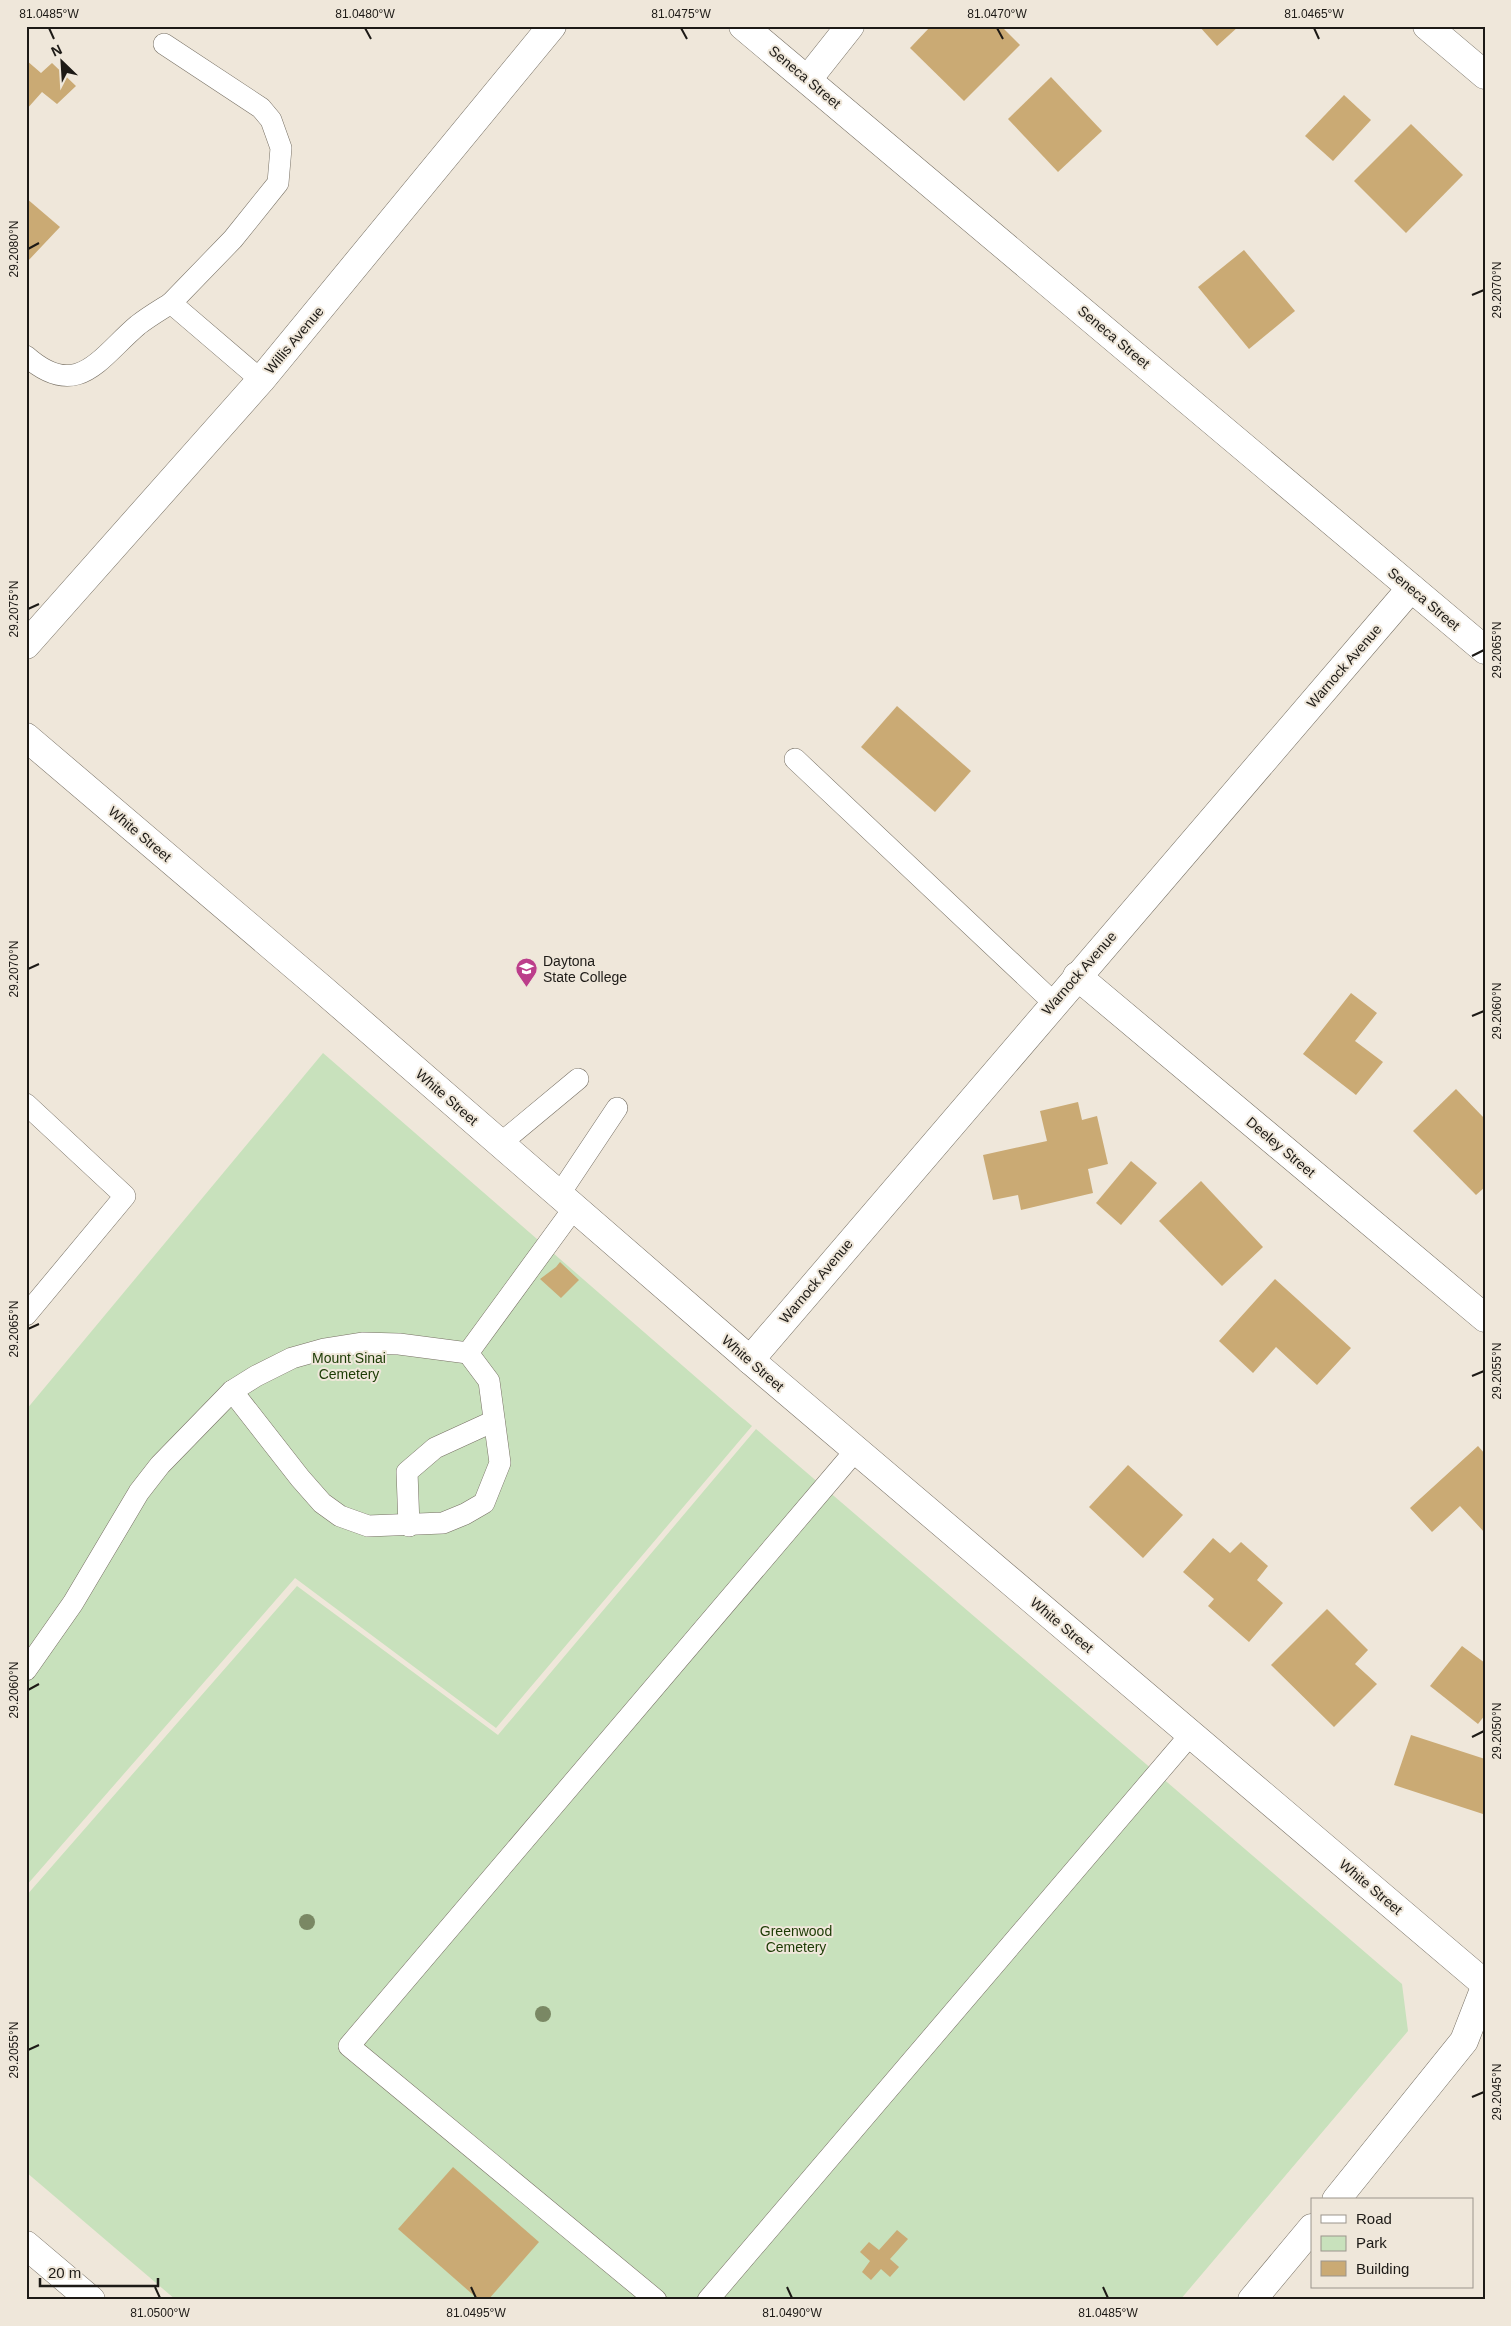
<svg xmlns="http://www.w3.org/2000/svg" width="1511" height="2326" font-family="Arial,sans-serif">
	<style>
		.green { fill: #c8e1bc }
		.building { fill: #caaa74 }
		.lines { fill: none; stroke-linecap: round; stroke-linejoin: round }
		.lane-casing { stroke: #777064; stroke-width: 22 }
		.street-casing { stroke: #777064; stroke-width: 29 }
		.secondary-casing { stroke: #777064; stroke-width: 29 }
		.lane { stroke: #fff; stroke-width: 21 }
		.street { stroke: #fff; stroke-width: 28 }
		.secondary { stroke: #fff; stroke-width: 28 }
		.tree { fill: #7a8864 }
		.ticks { fill: none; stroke: #1d1a16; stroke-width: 2 }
		.labels { text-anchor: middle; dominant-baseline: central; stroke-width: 4; stroke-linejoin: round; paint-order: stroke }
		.street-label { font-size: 14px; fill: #1d1a16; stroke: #efe7da }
		.poi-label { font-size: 14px; fill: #1d1a16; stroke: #efe7da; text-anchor: start }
		.park-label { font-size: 14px; fill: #1b3a03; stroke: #efe7da }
		.neatline { fill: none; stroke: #1d1a16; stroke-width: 2 }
		.ticks-label { font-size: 12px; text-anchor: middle; fill: #1d1a16 }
	</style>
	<rect width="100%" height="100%" fill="#efe7da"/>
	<g class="green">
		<path d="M323,1053L752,1426L496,1728L295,1578L26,1886V1410Z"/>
		<path d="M756,1429L1402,1984L1408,2031L1180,2300H176L26,2172V1896L297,1586L498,1735Z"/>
	</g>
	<g class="building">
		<path d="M931,26H1001L1020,45L964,101L910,48Z"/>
		<path d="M1199,26H1239L1217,46Z"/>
		<path d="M26,60L41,73L52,63L76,86L57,104L42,92L26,110Z"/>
		<path d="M1051,77L1102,131L1058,172L1008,119Z"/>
		<path d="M1344,95L1371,120L1333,161L1305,136Z"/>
		<path d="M1411,124L1463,175L1406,233L1354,181Z"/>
		<path d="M26,198L60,227L26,263Z"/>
		<path d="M1244,250L1295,311L1249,349L1198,287Z"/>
		<path d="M897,706L971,771L935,812L861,747Z"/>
		<path d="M1351,993L1377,1013L1355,1041L1383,1062L1356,1095L1303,1054Z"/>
		<path d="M1456,1089L1485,1119V1187L1476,1195L1413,1131Z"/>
		<path d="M1078,1102L1082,1120L1097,1116L1108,1164L1088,1169L1093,1193L1021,1210L1018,1195L993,1200L983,1155L1047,1141L1040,1111Z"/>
		<path d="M1131,1161L1157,1183L1121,1225L1096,1203Z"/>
		<path d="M1201,1181L1263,1247L1222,1286L1159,1221Z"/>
		<path d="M560,1262L579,1280L561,1298L540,1279L556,1267Z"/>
		<path d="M1275,1279L1351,1348L1317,1385L1276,1347L1253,1373L1219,1341Z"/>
		<path d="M1478,1446L1485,1454V1533L1460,1506L1432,1532L1410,1508Z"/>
		<path d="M1128,1465L1183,1515L1143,1558L1089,1507Z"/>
		<path d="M1213,1538L1230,1553L1241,1542L1268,1566L1257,1580L1283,1603L1249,1642L1208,1606L1214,1599L1183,1572Z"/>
		<path d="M1327,1609L1368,1650L1355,1664L1377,1684L1334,1727L1271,1665Z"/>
		<path d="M1462,1646L1485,1663V1715L1478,1724L1430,1686Z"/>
		<path d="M1411,1735L1485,1759V1808L1483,1814L1394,1785Z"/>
		<path d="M453,2167L539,2242L488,2300H479L398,2229Z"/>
		<path d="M897,2230L908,2239L890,2259L899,2267L890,2277L881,2269L871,2280L862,2272L870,2261L860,2252L869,2242L879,2250Z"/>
	</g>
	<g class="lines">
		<defs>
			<g id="lane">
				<path d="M164,44L261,108L271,120L281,148L278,183L233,239L171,303"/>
				<path d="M26,356C78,402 100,357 138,325C148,317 160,310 171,303L261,380"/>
				<path d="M795,759L1054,1003"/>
				<path d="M26,1104L125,1196L26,1315"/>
				<path d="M501,1143L578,1079"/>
				<path d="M559,1195L617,1108"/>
				<path d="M232,1391L300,1478L322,1503L340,1516L368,1526L443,1523L465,1514L484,1503L500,1463L489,1381L468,1353"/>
				<path d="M409,1526L407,1472L435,1448L494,1421"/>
				<path d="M26,1670L73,1603L139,1492L160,1465L232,1391L256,1376L292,1358L324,1349L362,1343L399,1344L468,1353L574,1208"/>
				<path d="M656,2300L349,2046L856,1450"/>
				<path d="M708,2300L1191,1734"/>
			</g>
			<g id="street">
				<path d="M743,26L1485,650"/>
				<path d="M1427,26L1485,75"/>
				<path d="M808,79L850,26"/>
				<path d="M26,645L261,380L552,26"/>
				<path d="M1077,976L1485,1318"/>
				<path d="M750,1360L1411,588"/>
				<path d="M1336,2200L1464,2041L1485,1987"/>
				<path d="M26,2245L91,2300"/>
				<path d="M1252,2300L1312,2228"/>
			</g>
			<path id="secondary" d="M26,737L321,988L750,1360L1485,1984"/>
		</defs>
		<use href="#lane" class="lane-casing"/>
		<use href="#street" class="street-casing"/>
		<use href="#secondary" class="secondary-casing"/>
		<use href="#lane" class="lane"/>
		<use href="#street" class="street"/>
		<use href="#secondary" class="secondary"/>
	</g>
	<g class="tree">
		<circle cx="307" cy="1922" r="8"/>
		<circle cx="543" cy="2014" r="8"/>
	</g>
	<path class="ticks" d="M49,28L54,39M365,28L371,39M681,28L687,39M997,28L1003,39M1314,28L1319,39M28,249L39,243M1472,295L1484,290M28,609L39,604M1472,656L1484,650M28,969L39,964M1472,1016L1484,1011M28,1329L39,1324M1472,1376L1484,1371M28,1690L39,1684M1472,1737L1484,1731M28,2050L39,2045M1472,2097L1484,2092M155,2287L160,2298M471,2287L476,2298M787,2287L792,2298M1103,2287L1108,2298"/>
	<defs>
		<symbol id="university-pin" viewBox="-11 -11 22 30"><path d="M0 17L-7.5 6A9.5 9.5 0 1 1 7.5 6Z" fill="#bc3e8b" stroke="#efe7da"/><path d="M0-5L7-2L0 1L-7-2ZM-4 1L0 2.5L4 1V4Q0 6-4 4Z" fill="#fff"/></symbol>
	</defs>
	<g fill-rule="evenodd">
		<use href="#university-pin" x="514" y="956" width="25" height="34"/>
	</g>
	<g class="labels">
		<g class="street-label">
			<text transform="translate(805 77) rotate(40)">Seneca Street</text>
			<text transform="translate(1114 337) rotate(40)">Seneca Street</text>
			<text transform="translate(294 340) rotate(-50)">Willis Avenue</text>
			<text transform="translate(1424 599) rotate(40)">Seneca Street</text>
			<text transform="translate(1344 666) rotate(-49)">Warnock Avenue</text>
			<text transform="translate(140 834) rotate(40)">White Street</text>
			<text transform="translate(1079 973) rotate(-49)">Warnock Avenue</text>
			<text transform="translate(447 1097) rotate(41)">White Street</text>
			<text transform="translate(1281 1147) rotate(40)">Deeley Street</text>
			<text transform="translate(816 1281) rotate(-50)">Warnock Avenue</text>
			<text transform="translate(753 1363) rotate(41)">White Street</text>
			<text transform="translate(1062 1625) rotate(40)">White Street</text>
			<text transform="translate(1371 1887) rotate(40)">White Street</text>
		</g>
		<g class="poi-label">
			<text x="543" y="961">Daytona<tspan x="543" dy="16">State College</tspan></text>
		</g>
		<g class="park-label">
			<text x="349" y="1358">Mount Sinai<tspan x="349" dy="16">Cemetery</tspan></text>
			<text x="796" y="1931">Greenwood<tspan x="796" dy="16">Cemetery</tspan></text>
		</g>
	</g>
	<rect width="1511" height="2326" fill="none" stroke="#efe7da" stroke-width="55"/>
	<rect x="1311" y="2198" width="162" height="90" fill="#efe7da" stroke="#9b958c"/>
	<rect x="1321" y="2215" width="25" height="8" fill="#ffffff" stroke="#9b958c"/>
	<text x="1356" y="2224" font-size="15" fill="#1d1a16">Road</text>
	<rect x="1321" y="2236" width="25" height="15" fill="#c8e1bc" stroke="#9b958c"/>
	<text x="1356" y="2248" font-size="15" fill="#1d1a16">Park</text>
	<rect x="1321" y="2261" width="25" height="15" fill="#caaa74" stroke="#9b958c"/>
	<text x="1356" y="2274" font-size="15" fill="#1d1a16">Building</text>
	<g transform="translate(62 62) rotate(335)" stroke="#efe7da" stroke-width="4" paint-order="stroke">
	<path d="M0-4L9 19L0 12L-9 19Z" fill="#1d1a16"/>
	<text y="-8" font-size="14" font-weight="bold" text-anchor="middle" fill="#1d1a16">N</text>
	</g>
	<path d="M40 2278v8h118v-8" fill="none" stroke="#1d1a16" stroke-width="2.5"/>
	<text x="48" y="2278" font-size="15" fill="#1d1a16" stroke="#efe7da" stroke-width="4" paint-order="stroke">20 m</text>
	<rect x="28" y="28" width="1456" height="2270" class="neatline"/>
	<g class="ticks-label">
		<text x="49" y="18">81.0485°W</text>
		<text x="365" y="18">81.0480°W</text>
		<text x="681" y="18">81.0475°W</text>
		<text x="997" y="18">81.0470°W</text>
		<text x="1314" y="18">81.0465°W</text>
		<text transform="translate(14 249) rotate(-90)" y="4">29.2080°N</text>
		<text transform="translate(1497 290) rotate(-90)" y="4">29.2070°N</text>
		<text transform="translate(14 609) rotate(-90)" y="4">29.2075°N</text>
		<text transform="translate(1497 650) rotate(-90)" y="4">29.2065°N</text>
		<text transform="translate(14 969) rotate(-90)" y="4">29.2070°N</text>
		<text transform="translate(1497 1011) rotate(-90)" y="4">29.2060°N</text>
		<text transform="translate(14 1329) rotate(-90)" y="4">29.2065°N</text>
		<text transform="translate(1497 1371) rotate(-90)" y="4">29.2055°N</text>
		<text transform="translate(14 1690) rotate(-90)" y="4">29.2060°N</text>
		<text transform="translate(1497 1731) rotate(-90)" y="4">29.2050°N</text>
		<text transform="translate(14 2050) rotate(-90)" y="4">29.2055°N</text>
		<text transform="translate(1497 2092) rotate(-90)" y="4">29.2045°N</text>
		<text x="160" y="2317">81.0500°W</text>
		<text x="476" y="2317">81.0495°W</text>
		<text x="792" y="2317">81.0490°W</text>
		<text x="1108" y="2317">81.0485°W</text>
	</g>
</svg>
